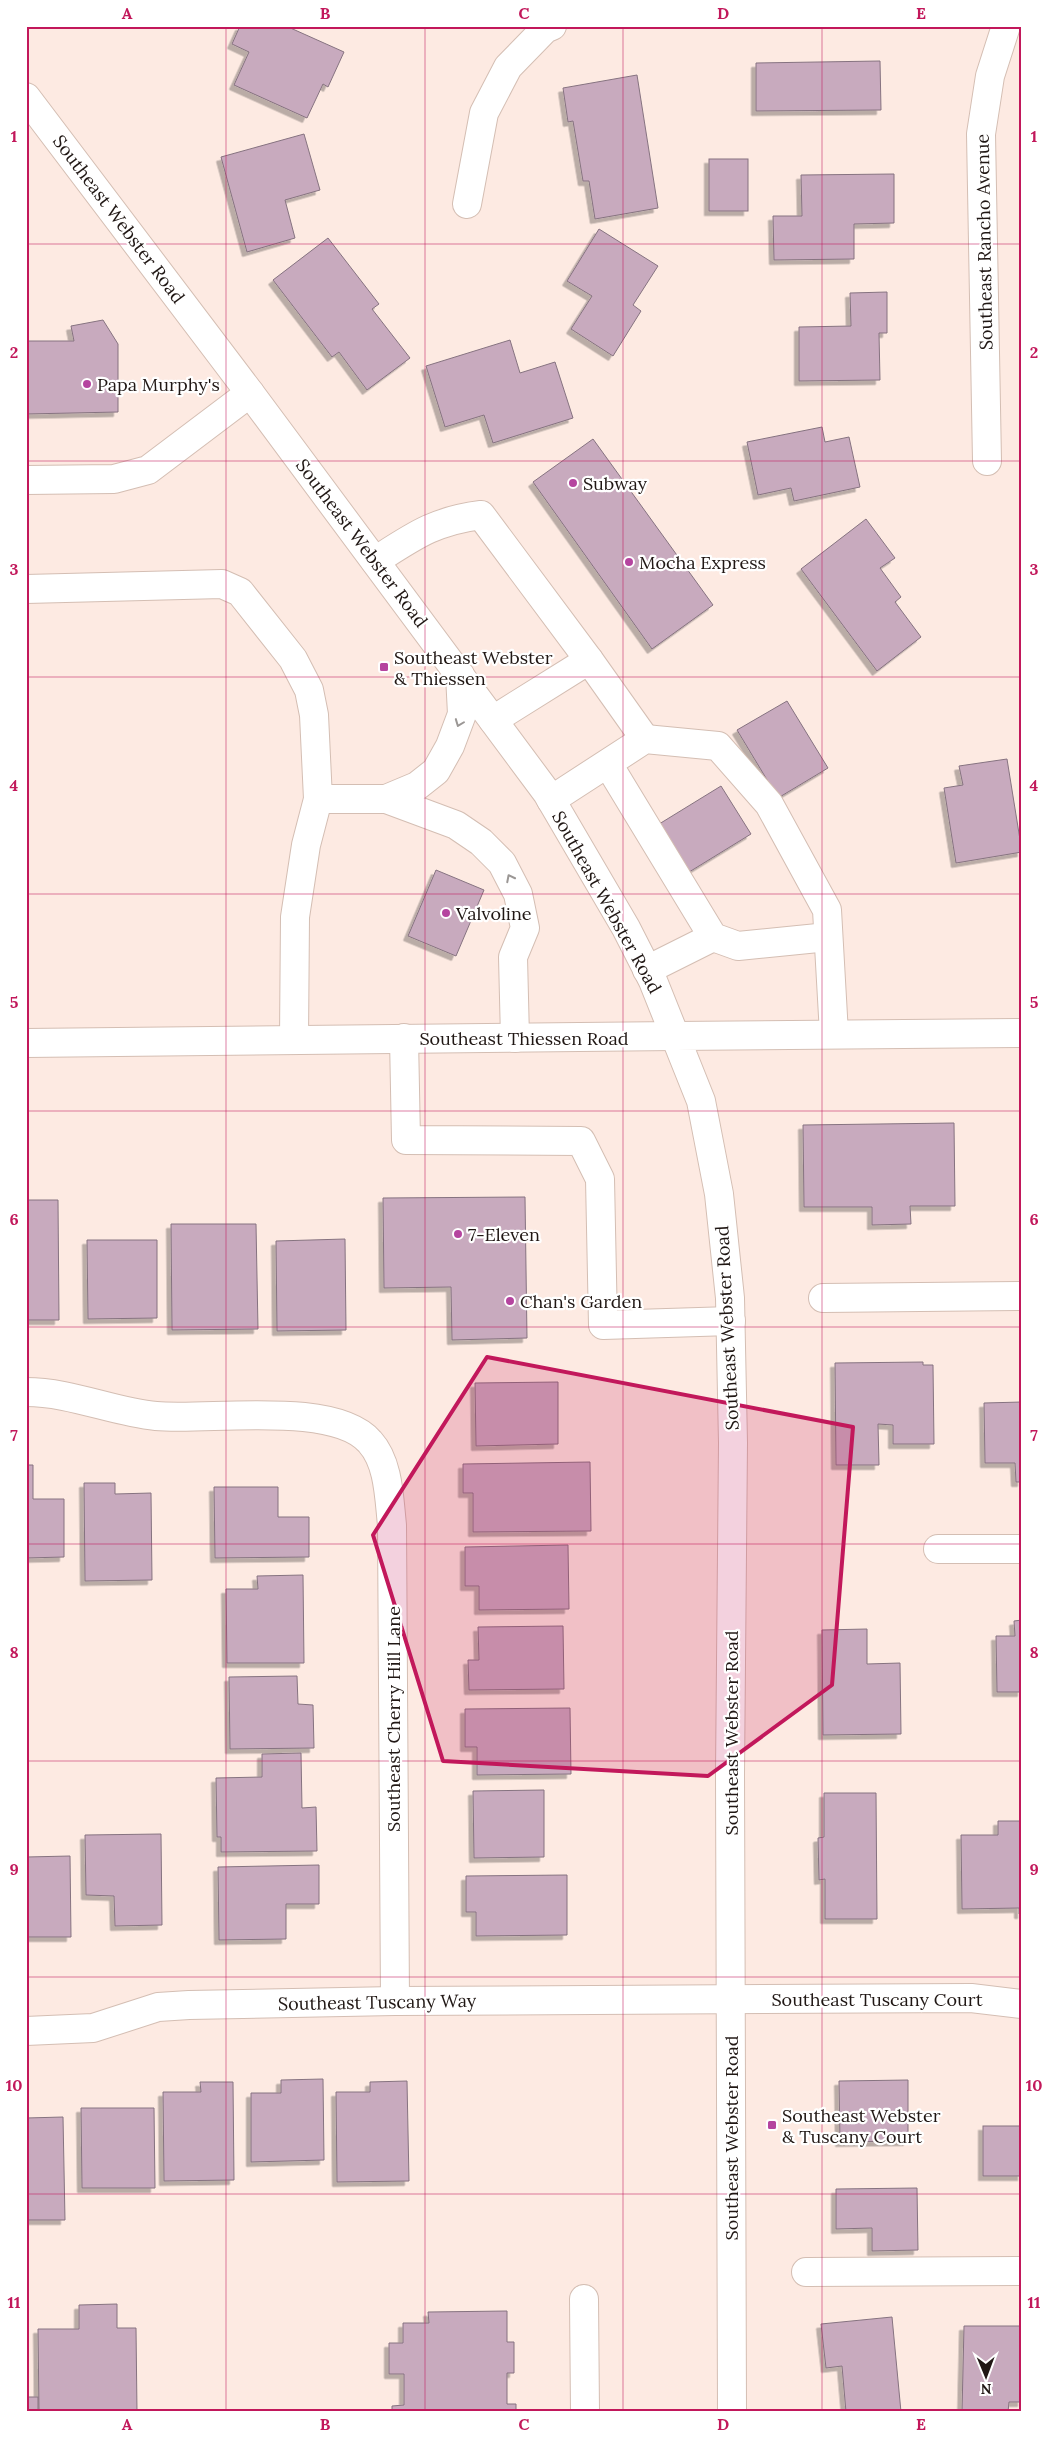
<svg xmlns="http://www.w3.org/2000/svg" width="1048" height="2438" font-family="Lora,serif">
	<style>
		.building { fill: #c8aabe; stroke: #867380; filter: url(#shadow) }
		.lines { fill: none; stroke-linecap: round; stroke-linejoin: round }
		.minor-casing { stroke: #d4beb3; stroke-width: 30 }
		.major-casing { stroke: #d4beb3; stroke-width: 30 }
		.minor { stroke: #fff; stroke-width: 28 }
		.major { stroke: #fff; stroke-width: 28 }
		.oneway { stroke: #9b9795 }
		.marked { fill: #c2185b; fill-opacity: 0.2; stroke: #c2185b; stroke-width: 4; stroke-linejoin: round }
		.grid { fill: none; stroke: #c2185b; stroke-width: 1; stroke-opacity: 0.55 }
		.poi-dot { fill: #b5449f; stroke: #fff; stroke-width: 2 }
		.labels { text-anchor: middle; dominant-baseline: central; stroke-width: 4.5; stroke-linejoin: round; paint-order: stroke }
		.street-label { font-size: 18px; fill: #201714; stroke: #fff }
		.poi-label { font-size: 18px; fill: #201714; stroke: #fff; text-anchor: start }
		.neatline { fill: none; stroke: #c2185b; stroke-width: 2 }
		.grid-label { font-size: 16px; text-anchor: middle; font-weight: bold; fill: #c2185b }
	</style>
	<defs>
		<filter id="shadow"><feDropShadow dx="-4.5" dy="4.5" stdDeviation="0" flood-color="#0004"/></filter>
	</defs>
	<rect width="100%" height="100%" fill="#fdeae2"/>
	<g class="building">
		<path d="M240,26H286L344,52L328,87L323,84L307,118L234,85L249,52L232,44Z"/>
		<path d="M880,61L881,110L756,111V63Z"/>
		<path d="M637,75L658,208L595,219L589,181H583L573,121L568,122L563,88Z"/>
		<path d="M304,134L320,190L285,200L295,238L247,252L221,157Z"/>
		<rect x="709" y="159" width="39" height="52"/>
		<path d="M894,174V223L854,224V259L774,260L773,216H802L801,175Z"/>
		<path d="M599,229L658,266L633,305L641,311L613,356L571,329L592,296L567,281Z"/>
		<path d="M328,238L379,304L372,309L410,358L367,390L339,352L332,357L273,280Z"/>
		<path d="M887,292V333H879L880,380L799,381V327L851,326L850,293Z"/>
		<path d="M103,320L118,344V412L26,414V341H74L71,326Z"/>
		<path d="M510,340L520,373L555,362L573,418L493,443L484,415L445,427L426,366Z"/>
		<path d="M822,427L825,442L849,437L860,487L794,501L791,488L758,495L747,442Z"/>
		<path d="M593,439L713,605L652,649L533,482Z"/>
		<path d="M866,519L895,558L880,568L901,597L895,602L921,637L877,671L801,569Z"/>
		<path d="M787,701L828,768L778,798L737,730Z"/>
		<path d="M1007,759L1022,852L956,863L944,788L963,785L959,766Z"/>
		<path d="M721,786L751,834L681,877L651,829Z"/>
		<path d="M436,870L484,890L456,956L408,936Z"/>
		<path d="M954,1123L955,1206H910L911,1224L872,1225V1207H804L803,1125Z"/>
		<path d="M525,1197L527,1338L452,1340L451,1287L384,1288L383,1198Z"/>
		<path d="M26,1200H58L59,1320H26Z"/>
		<path d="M171,1224H256L258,1329L172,1330Z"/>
		<path d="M345,1239L346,1330L277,1331L276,1241Z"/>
		<path d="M87,1240H157V1318L88,1319Z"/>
		<path d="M923,1362V1365H933L934,1444H893V1425L878,1424L879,1465H836L835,1363Z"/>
		<path d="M558,1382V1444L476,1446L475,1383Z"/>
		<path d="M1022,1402V1482H1016L1015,1463H985L984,1403Z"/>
		<path d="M590,1462L591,1531L473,1532V1493H463V1464Z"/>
		<path d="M26,1465H33V1499H64V1557L26,1558Z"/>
		<path d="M84,1483H115V1494L151,1493L152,1580L85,1581Z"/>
		<path d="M214,1487H278V1517H309V1557L215,1558Z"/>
		<path d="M568,1545L569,1609L479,1610V1586H465V1547Z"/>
		<path d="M303,1575L304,1663H227L226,1589H258L257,1576Z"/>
		<path d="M1022,1620V1692H997L996,1636H1015L1014,1621Z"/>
		<path d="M563,1626L564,1689L469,1690L468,1660H479L478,1627Z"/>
		<path d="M867,1629V1664L900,1663L901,1734L823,1735L822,1630Z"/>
		<path d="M297,1676L298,1704L313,1705L314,1748L230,1749L229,1677Z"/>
		<path d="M570,1708L571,1774L477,1775V1747H465V1709Z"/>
		<path d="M301,1753L302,1808L316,1807L317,1851L221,1852V1837H217L216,1778L262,1777V1754Z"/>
		<path d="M544,1790V1857L474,1858L473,1791Z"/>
		<path d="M824,1793H876L877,1919H825V1879L819,1880L818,1838L824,1837Z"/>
		<path d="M998,1821H1022V1914H1019V1908L962,1909L961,1835H998Z"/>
		<path d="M161,1834L162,1925L115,1926L114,1896L86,1895L85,1835Z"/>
		<path d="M70,1856L71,1937H26V1857Z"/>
		<path d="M319,1865V1904H286V1939L219,1940L218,1867Z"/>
		<path d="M567,1875V1935L476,1936V1912H466V1876Z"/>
		<path d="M323,2079L324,2160L251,2162V2093H281V2080Z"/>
		<path d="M908,2080V2141L840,2142L839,2081Z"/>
		<path d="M407,2081L409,2181L337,2182L336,2092H370V2082Z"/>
		<path d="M200,2082H233L234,2180L164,2181L163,2092H201Z"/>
		<path d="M81,2108H154L155,2188H82Z"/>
		<path d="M63,2117L65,2220H26V2118Z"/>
		<rect x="983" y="2126" width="39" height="50"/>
		<path d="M917,2188L918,2250L872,2251V2228L836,2229V2189Z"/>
		<path d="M117,2304V2328H136L137,2412H39L38,2329H79V2305Z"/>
		<path d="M507,2311V2342H514V2373H507V2404H516V2412H392V2406L404,2405V2374H389V2343H403V2323H429L428,2312Z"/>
		<path d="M892,2317L901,2412H846L842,2366L826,2368L821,2324Z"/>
		<path d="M964,2326H1022V2402H1009L1008,2412H962Z"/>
		<rect x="26" y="2397" width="12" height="15"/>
	</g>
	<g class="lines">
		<defs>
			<g id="minor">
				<path d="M26,97L250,393L547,793L626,928L653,981L675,1036L26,1043"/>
				<path d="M467,204L484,113L508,67L545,29L552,26"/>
				<path d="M987,461L981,134L990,76L1006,26"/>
				<path d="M26,480L114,479L148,470L250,393"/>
				<path d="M375,561C414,536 434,521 481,515L589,660L493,720"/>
				<path d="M26,589L222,584L240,592L293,659L309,690L314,715L318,799L306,845L295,917L294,1039"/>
				<path d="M589,660L645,739"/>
				<path d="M608,764L713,937L738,946L828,937"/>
				<path d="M318,799H386L417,786L436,771L450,746L462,714L460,675"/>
				<path d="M386,799L456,825L481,842L502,863L518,894L525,928L513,957L515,1038"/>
				<path d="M551,800L645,739L718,746L769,804L827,910L834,1034"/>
				<path d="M647,970L713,937"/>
				<path d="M404,1038L406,1140L581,1141L600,1179L603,1325L731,1321"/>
				<path d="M823,1298L1022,1296"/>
				<path d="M26,1392C71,1392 113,1412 156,1416C208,1421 334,1400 370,1442C389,1463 389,1498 392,1525L395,2001"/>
				<path d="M938,1549H1022"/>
				<path d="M26,2031L93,2028L158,2007L189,2005L395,2001L971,1998L1022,2004"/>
				<path d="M806,2272L1022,2271"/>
				<path d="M584,2299L585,2412"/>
			</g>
			<path id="major" d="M732,2412L730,1773L733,1443L730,1298L719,1194L701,1101L675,1036L1022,1033"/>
		</defs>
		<use href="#minor" class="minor-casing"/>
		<use href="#major" class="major-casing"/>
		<use href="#minor" class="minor"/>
		<use href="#major" class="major"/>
	</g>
	<defs><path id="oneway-chevron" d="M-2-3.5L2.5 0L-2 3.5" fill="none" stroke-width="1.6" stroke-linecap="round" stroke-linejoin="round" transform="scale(1.25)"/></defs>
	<g class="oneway">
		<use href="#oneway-chevron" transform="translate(459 723) rotate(111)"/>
		<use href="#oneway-chevron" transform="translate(510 878) rotate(-117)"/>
	</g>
	<path class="marked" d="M487,1357L853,1427L832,1685L708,1776L443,1761L373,1535Z"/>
	<path class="grid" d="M226,26V2412M425,26V2412M623,26V2412M822,26V2412M26,244H1022M26,461H1022M26,677H1022M26,894H1022M26,1111H1022M26,1327H1022M26,1544H1022M26,1761H1022M26,1977H1022M26,2194H1022"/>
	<g class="poi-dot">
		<circle cx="87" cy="384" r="5"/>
		<circle cx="573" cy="483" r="5"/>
		<circle cx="629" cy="562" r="5"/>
		<rect x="379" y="662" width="10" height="10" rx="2.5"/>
		<circle cx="446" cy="913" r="5"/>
		<circle cx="458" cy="1234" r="5"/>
		<circle cx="510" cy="1301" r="5"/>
		<rect x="767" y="2120" width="10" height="10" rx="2.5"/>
	</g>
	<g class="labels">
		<g class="street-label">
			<text transform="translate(119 219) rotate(53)">Southeast Webster Road</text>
			<text transform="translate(984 242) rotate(-91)">Southeast Rancho Avenue</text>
			<text transform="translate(362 543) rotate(53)">Southeast Webster Road</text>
			<text transform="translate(607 902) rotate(61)">Southeast Webster Road</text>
			<text x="524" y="1038">Southeast Thiessen Road</text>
			<text transform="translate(727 1328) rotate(-93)">Southeast Webster Road</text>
			<text transform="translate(393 1719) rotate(-90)">Southeast Cherry Hill Lane</text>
			<text transform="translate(731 1733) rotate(-90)">Southeast Webster Road</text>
			<text x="877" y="1999">Southeast Tuscany Court</text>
			<text transform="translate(377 2002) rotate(-1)">Southeast Tuscany Way</text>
			<text transform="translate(731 2138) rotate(-90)">Southeast Webster Road</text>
		</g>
		<g class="poi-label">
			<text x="97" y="384">Papa Murphy's</text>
			<text x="583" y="483">Subway</text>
			<text x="639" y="562">Mocha Express</text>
			<text x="394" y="657">Southeast Webster<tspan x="394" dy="21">&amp; Thiessen</tspan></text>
			<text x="456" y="913">Valvoline</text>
			<text x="468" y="1234">7-Eleven</text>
			<text x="520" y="1301">Chan's Garden</text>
			<text x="782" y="2115">Southeast Webster<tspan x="782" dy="21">&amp; Tuscany Court</tspan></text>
		</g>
	</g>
	<rect width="1048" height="2438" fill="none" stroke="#ffffff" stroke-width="55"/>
	<g transform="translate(986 2376) rotate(179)" stroke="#ffffff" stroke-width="4" paint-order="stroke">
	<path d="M0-4L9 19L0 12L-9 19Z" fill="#201714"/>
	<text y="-8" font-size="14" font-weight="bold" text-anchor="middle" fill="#201714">N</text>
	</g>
	<rect x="28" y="28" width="992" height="2382" class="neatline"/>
	<g class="grid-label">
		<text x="127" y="19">A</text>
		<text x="325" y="19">B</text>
		<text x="524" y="19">C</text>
		<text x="723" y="19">D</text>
		<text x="921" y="19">E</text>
		<text x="14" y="142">1</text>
		<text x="1034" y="142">1</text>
		<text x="14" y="358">2</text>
		<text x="1034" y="358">2</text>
		<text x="14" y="575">3</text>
		<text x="1034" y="575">3</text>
		<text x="14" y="791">4</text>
		<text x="1034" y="791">4</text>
		<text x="14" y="1008">5</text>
		<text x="1034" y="1008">5</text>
		<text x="14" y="1225">6</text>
		<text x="1034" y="1225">6</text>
		<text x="14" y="1441">7</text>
		<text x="1034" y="1441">7</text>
		<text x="14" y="1658">8</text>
		<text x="1034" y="1658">8</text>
		<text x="14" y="1875">9</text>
		<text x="1034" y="1875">9</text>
		<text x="14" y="2091">10</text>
		<text x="1034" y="2091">10</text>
		<text x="14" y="2308">11</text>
		<text x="1034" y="2308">11</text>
		<text x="127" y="2430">A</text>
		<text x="325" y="2430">B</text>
		<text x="524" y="2430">C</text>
		<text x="723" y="2430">D</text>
		<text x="921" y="2430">E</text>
	</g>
</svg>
